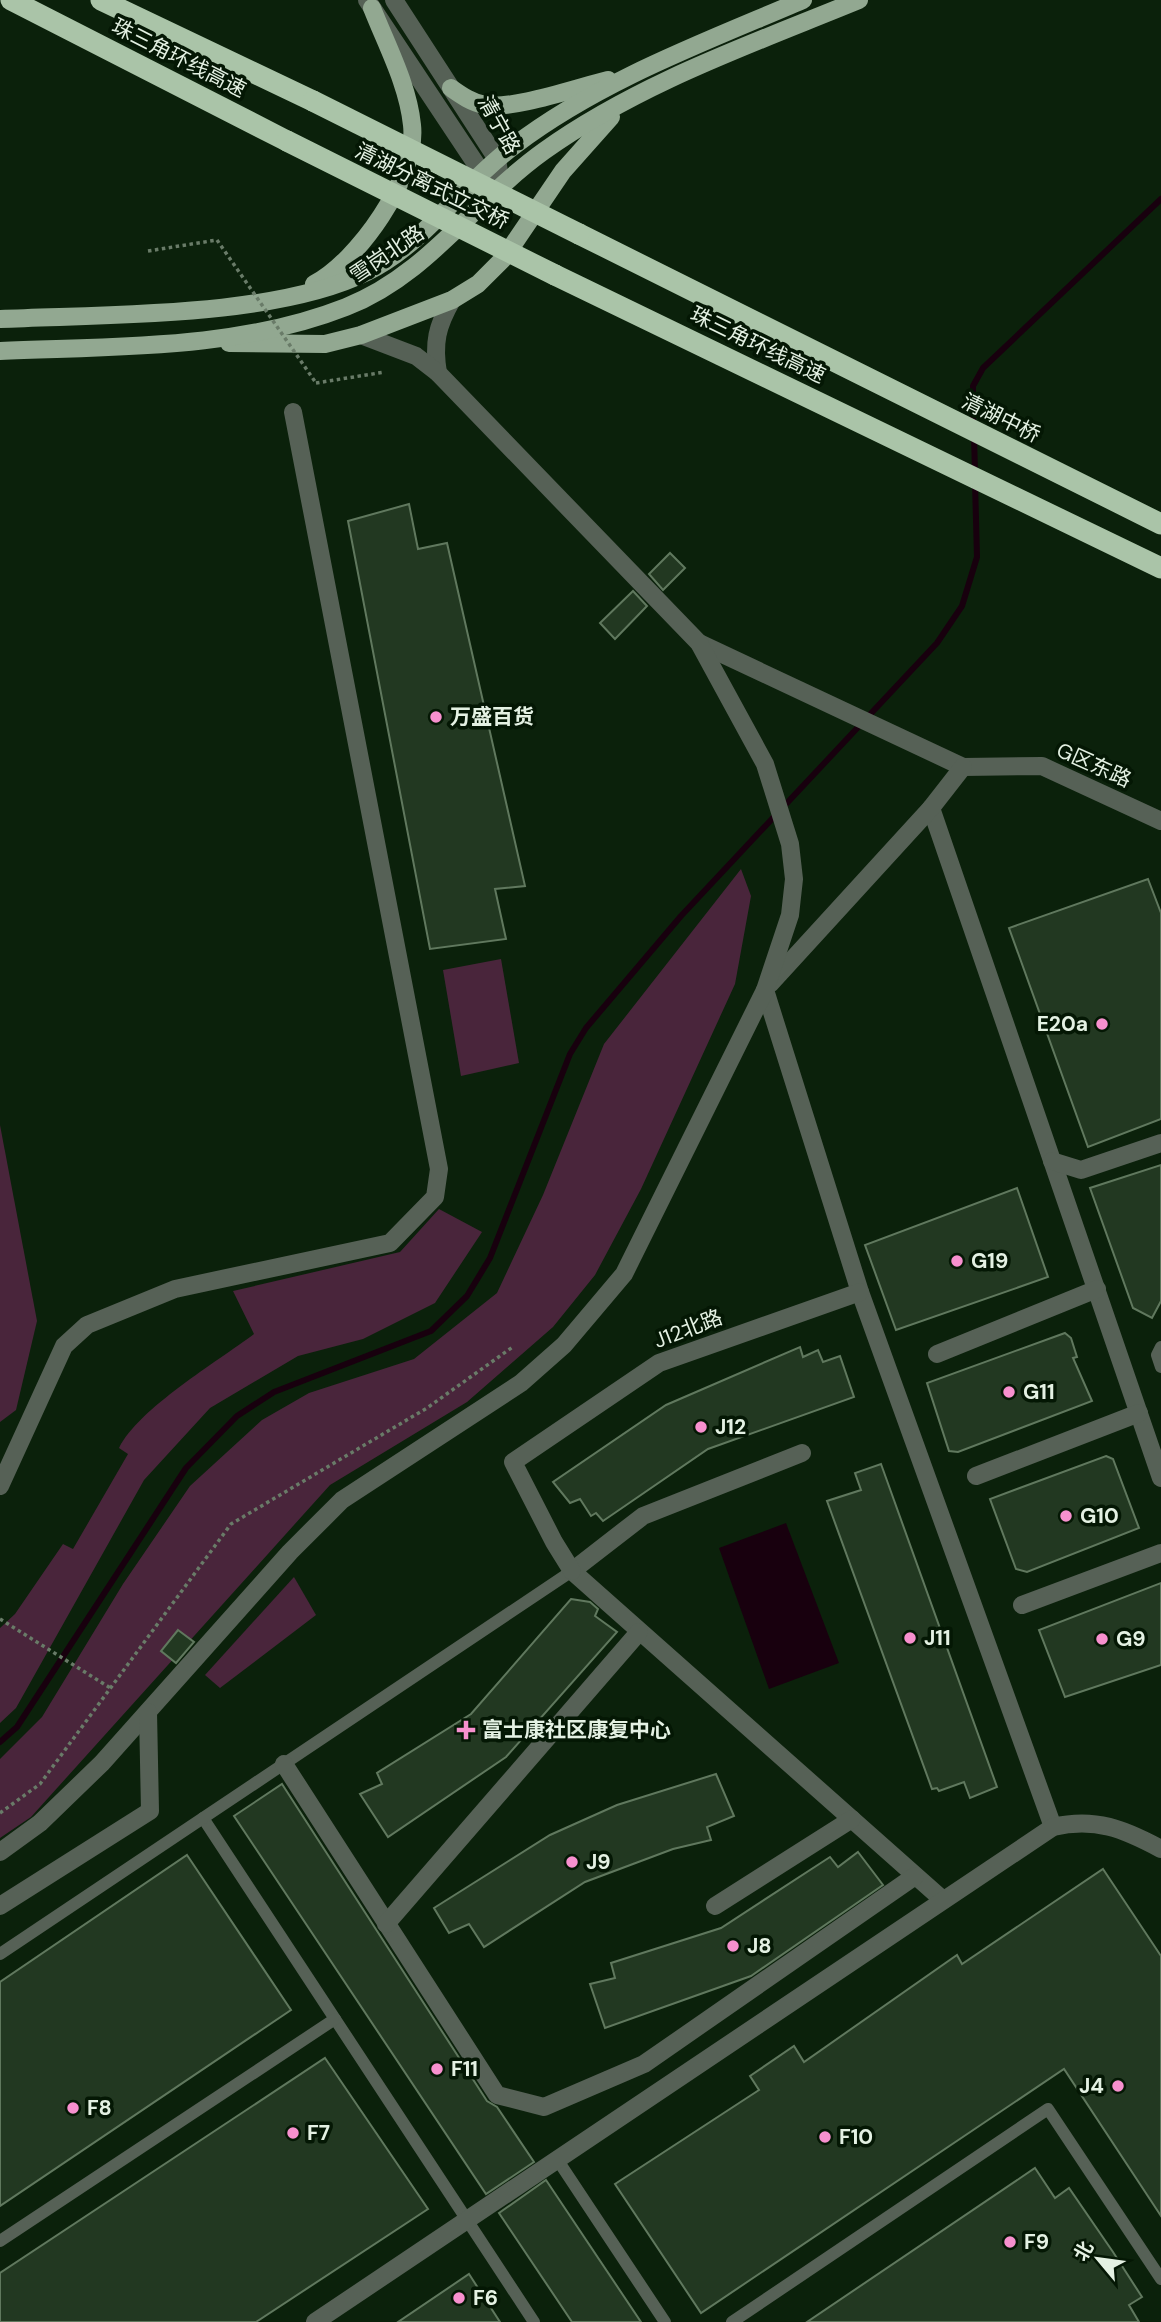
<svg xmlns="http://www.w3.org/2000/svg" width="1161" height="2322" font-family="'DM Sans','Noto Sans SC',sans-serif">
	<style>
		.green { fill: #49253b }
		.water { fill: #18000e }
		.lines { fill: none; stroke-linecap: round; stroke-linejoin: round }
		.stream { stroke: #18000e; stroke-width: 6 }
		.building { fill: #223821; stroke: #60785e; stroke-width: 2 }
		.path { stroke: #697b68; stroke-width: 3.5; stroke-dasharray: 3.5 3.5; stroke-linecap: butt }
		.service { stroke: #566156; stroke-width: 12 }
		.minor { stroke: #566156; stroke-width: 18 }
		.tertiary { stroke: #566156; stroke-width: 18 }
		.primary { stroke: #92a891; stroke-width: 18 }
		.motorway { stroke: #aac4a8; stroke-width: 21 }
		.path-bridge { stroke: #697b68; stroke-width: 3.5; stroke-dasharray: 3.5 3.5; stroke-linecap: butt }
		.motorway-bridge { stroke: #aac4a8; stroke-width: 21 }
		.poi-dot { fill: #f790ce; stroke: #041704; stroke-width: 2.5 }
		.labels { text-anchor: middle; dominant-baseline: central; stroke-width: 7; stroke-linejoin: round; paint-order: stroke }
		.street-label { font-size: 21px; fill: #e4f1e3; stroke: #041704 }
		.poi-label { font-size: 21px; font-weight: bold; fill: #e4f1e3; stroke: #041704; text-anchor: start }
	</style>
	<rect width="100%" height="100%" fill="#0b210b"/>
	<g class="green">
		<path d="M741,869L751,896L735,984L641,1189L595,1275L553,1327L467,1402L330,1485L31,1817L0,1838V1759L42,1717L123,1584L190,1486L262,1420L309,1393L414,1359L497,1293L543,1195L604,1044Z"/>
		<path d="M501,959L519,1063L461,1076L443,970Z"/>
		<path d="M0,1125L37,1321L16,1410L0,1422Z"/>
		<path d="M439,1209L482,1232L435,1303L363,1339L298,1356L210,1408L144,1480L16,1708L0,1723V1628L15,1614L63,1544L73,1549L128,1454L119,1448C139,1408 217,1362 254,1334L233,1291L400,1252Z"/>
		<path d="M294,1577L316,1615L220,1688L205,1675Z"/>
	</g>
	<path class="water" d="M786,1523L839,1663L769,1689L719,1548Z"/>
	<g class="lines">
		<g class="stream">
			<path d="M973,426V386L983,368L1161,199"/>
			<path d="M974,437L975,471"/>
			<path d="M0,1742L17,1727L186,1468L237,1416L274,1392L431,1331L467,1296L490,1258L570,1054L586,1028L681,916L937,643L962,606L977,557L975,482"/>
		</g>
	</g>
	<g class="building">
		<path d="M409,504L418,549L447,543L525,886L495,889L506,939L430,949L348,521Z"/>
		<path d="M670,553L685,568L663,590L649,574Z"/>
		<path d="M633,591L647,606L615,639L600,623Z"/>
		<path d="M1148,879L1161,913V1119L1088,1147L1009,928Z"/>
		<path d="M1161,1165V1301L1152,1318L1133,1308L1090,1188Z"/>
		<path d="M1017,1188L1048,1277L896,1330L865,1245Z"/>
		<path d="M1065,1333L1071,1338L1077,1357L1073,1358L1092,1401L958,1452L949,1451L927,1383Z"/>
		<path d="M800,1347L803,1357L818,1350L823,1362L840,1356L854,1397L708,1449L603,1521L596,1513L591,1516L580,1499L570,1503L553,1482L666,1405Z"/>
		<path d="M1106,1456L1113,1459L1139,1528L1027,1572L1016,1569L990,1499Z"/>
		<path d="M881,1464L997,1787L970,1798L964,1782L939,1791L937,1788L932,1789L827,1501L861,1490L855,1473Z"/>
		<path d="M1161,1583V1665L1065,1697L1039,1630Z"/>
		<path d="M571,1599L590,1602L598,1609L595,1616L617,1632L506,1757L388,1837L360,1794L382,1784L377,1773L471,1714Z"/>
		<path d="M178,1630L194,1642L176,1663L161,1651Z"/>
		<path d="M716,1774L734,1816L707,1827L711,1840L673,1849L585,1882L484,1947L469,1924L449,1933L434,1908L550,1835L617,1805Z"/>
		<path d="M282,1784L487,2101L497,2107L534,2162L486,2194L234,1816Z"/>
		<path d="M858,1852L883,1885L751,1976L605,2028L590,1984L615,1978L611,1963L721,1928L830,1857L838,1867Z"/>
		<path d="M187,1855L291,2010L0,2206V1982Z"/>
		<path d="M1103,1869L1161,1956V2216L1064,2069L701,2313L615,2184L759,2090L750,2076L794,2046L804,2062L957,1955L962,1964Z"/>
		<path d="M325,2058L428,2209L256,2322H0V2273Z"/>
		<path d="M1035,2168L1055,2198L1069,2188L1113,2252L1142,2297L1129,2305L1139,2322H807Z"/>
		<path d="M546,2180L641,2322H572L499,2213Z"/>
		<path d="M469,2274L500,2322H398Z"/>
	</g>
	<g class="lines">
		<g class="path">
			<path d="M148,251L217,240"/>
			<path d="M316,383L385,372"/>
			<path d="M0,1619L112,1689"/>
			<path d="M0,1813L40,1784L231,1524L427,1408L514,1346"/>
		</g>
		<g class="service">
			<path d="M1161,1347L1157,1355L1161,1367"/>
			<path d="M203,1818L534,2322"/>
			<path d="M0,1954L572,1571"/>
			<path d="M557,2159L665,2322"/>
			<path d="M0,2241L335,2019"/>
			<path d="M732,2322L1048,2109L1161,2279"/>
		</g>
		<g class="minor">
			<path d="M931,808L1161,1478"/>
			<path d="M1052,1161L1081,1170L1161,1143"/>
			<path d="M937,1354L1097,1289"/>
			<path d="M802,1453L643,1516L572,1571L943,1900"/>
			<path d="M976,1476L1139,1413"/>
			<path d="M0,1486L64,1346L87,1325L175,1289L390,1243L435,1197L439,1169L293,412"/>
			<path d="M1022,1605L1161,1553"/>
			<path d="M284,1764L497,2095L544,2107L644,2064L915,1876"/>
			<path d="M715,1906L852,1819"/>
			<path d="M386,1924L639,1632"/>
		</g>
		<g class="tertiary">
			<path d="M367,0L482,173L493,180"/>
			<path d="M394,0L497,159L499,172"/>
			<path d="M438,373C433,343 437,326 452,300"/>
			<path d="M699,643L963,767L1042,766L1161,821"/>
			<path d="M770,984L931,808L963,767"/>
			<path d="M765,990L860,1292L1053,1827"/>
			<path d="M572,1571L554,1542L513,1462L659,1363L860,1292"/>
			<path d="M0,1852L40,1823L102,1763L290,1552L342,1500L521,1383L564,1345L624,1274L765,990L790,915L794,879L790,844L765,764L699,643L438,373L416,356L361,335"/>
			<path d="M0,1906L150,1811L148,1712"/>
			<path d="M315,2322L1053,1827C1095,1817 1124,1829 1161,1849"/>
		</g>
		<g class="primary">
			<path d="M451,88C461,95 472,103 485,105C513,110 578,87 608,80"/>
			<path d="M314,284C357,262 418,177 412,125C408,85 387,46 372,8"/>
			<path d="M0,319C105,314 274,318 367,272C427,242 462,184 515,145C601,80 705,42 803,0"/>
			<path d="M229,343L325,344L361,335L452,300L478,284L504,258L563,171L611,117"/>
			<path d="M0,351C115,346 237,350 346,307C428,275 474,201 544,151C639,83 752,44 859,0"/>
		</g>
		<g class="motorway">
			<path d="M11,0L287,141"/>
			<path d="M101,0L313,101"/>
			<path d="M579,234L1161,524"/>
			<path d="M555,275L1161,568"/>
		</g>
		<path class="path-bridge" d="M217,240L316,383"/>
		<g class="motorway-bridge">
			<path d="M313,101L579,234"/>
			<path d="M287,141L555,275"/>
		</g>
	</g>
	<g class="poi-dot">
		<circle cx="436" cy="717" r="7"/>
		<circle cx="1102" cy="1024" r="7"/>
		<circle cx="957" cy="1261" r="7"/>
		<circle cx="1009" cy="1392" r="7"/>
		<circle cx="701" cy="1427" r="7"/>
		<circle cx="1066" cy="1516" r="7"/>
		<circle cx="910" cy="1638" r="7"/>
		<circle cx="1102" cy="1639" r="7"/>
		<path d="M462.5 1719.5h7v7h7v7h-7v7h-7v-7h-7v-7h7z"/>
		<circle cx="572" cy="1862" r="7"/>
		<circle cx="733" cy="1946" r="7"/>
		<circle cx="437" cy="2069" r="7"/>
		<circle cx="1118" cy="2086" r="7"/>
		<circle cx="73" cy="2108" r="7"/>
		<circle cx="293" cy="2133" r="7"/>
		<circle cx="825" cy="2137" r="7"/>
		<circle cx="1010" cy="2242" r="7"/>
		<circle cx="459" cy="2298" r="7"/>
	</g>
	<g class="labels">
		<g class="street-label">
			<text transform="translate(179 58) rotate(27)">珠三角环线高速</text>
			<text transform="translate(499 125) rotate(61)">清宁路</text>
			<text transform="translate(432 186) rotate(26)">清湖分离式立交桥</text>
			<text transform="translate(387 254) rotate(-34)">雪岗北路</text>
			<text transform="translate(758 345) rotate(26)">珠三角环线高速</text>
			<text transform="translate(1001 418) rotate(26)">清湖中桥</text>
			<text transform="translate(1094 765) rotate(24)">G区东路</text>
			<text transform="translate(688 1329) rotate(-21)">J12北路</text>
		</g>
		<g class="poi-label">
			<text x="450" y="717">万盛百货</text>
			<text x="1088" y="1024" text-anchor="end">E20a</text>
			<text x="971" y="1261">G19</text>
			<text x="1023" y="1392">G11</text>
			<text x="715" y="1427">J12</text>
			<text x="1080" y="1516">G10</text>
			<text x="924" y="1638">J11</text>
			<text x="1116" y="1639">G9</text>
			<text x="482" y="1730">富士康社区康复中心</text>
			<text x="586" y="1862">J9</text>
			<text x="747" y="1946">J8</text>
			<text x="451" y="2069">F11</text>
			<text x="1104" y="2086" text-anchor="end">J4</text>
			<text x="87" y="2108">F8</text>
			<text x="307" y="2133">F7</text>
			<text x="839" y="2137">F10</text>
			<text x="1024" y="2242">F9</text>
			<text x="473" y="2298">F6</text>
		</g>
	</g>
	<g transform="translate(1098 2259) rotate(299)" stroke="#041704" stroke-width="5" paint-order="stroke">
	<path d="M0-5L12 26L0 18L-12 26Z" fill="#e4f1e3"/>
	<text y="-10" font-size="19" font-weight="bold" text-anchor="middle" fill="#e4f1e3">北</text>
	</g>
</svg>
